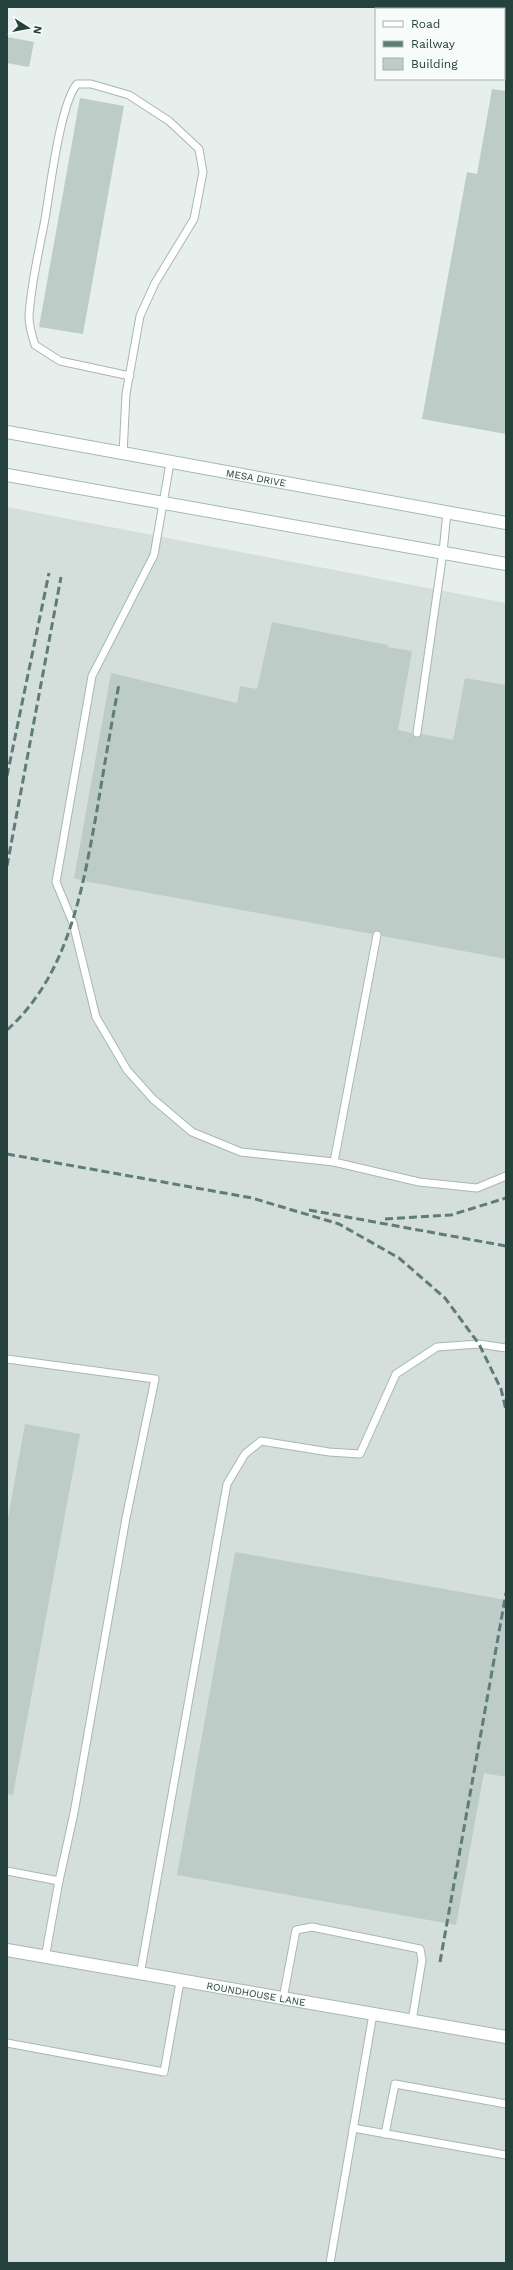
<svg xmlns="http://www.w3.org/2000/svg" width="513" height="2270" font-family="'Work Sans',sans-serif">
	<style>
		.built { fill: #d4dfdb }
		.building { fill: #beccc8 }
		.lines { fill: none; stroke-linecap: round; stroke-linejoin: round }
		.lane-casing { stroke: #a8b7b3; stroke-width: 9 }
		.street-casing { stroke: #a8b7b3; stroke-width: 14 }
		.secondary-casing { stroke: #a4bab4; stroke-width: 14 }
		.lane { stroke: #fff; stroke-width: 7 }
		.street { stroke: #fff; stroke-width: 12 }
		.secondary { stroke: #fff; stroke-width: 12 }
		.rail { stroke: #5f7c77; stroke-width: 3; stroke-dasharray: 8 4; stroke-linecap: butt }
		.labels { text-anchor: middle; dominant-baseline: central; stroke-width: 3; stroke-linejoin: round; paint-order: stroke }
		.street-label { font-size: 10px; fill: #24413c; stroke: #f7fbf9 }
	</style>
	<rect width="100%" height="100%" fill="#e6efeb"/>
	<path class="built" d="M7,507L506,603V2263H7Z"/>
	<g class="building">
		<path d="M7,37L34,42L29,67L7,63Z"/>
		<path d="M492,89L506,91V434L422,419L467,172L477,174Z"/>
		<path d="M80,98L124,106L83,334L39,327Z"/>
		<path d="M272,622L388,645L387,647L412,651L398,730L412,733L416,738L422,734L453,740L465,678L506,685V959L382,936L378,930L372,934L84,881L74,878L111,673L237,703L240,686L257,689Z"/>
		<path d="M25,1424L80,1434L13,1795L7,1794V1523Z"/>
		<path d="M235,1552L506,1600V1777L484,1773L456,1925L177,1875Z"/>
	</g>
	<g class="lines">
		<defs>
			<g id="lane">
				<path d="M123,454L126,394L140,316L155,283L194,219L203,172L199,149L169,121L129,95L91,84H77C60,104 50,190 45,219C39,251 31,283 29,316C29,326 32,336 35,345L60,361L130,376"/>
				<path d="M170,463L154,555L92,676L56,882L73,923L96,1017L127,1070L153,1099L192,1132L241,1152L334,1162L419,1182L477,1188L506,1176"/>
				<path d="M417,733L443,552L447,512"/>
				<path d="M334,1162L377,935"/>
				<path d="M7,1359L155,1379L126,1518L74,1813L59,1881"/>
				<path d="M7,1871L59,1881L45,1958"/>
				<path d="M140,1975L227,1484L245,1454L261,1441L329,1452L360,1454L396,1374L437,1347L479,1344L506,1348"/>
				<path d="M283,1999L296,1930L312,1927L420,1949L422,1960L412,2021"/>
				<path d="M7,2043L164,2072L180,1982"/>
				<path d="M353,2128L506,2155"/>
				<path d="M385,2134L395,2084L506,2104"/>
				<path d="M330,2263L373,2014"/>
			</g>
			<path id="street" d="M7,1950L506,2037"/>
			<g id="secondary">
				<path d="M7,432L506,523"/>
				<path d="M7,475L506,564"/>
			</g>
		</defs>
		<use href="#lane" class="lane-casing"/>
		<use href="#street" class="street-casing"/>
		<use href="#secondary" class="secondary-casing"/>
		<use href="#lane" class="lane"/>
		<use href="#street" class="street"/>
		<use href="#secondary" class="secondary"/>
		<g class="rail">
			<path d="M7,776L49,573"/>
			<path d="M7,866L61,577"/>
			<path d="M7,1030C69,975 83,887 97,810C104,768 111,726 119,684"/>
			<path d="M7,1154L252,1198L339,1224L399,1258L445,1298L479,1344L501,1389L506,1410"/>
			<path d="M309,1210L506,1246"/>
			<path d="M385,1219L451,1215L506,1198"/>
			<path d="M440,1962L506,1593"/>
		</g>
	</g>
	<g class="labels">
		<g class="street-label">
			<text transform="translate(256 478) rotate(10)">MESA DRIVE</text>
			<text transform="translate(256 1994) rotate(10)">ROUNDHOUSE LANE</text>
		</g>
	</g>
	<rect width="513" height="2270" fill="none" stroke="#24413c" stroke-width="16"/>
	<rect x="375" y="8" width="130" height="72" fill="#f7fbf9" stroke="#a3b1ad"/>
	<rect x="383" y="21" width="20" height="6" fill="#ffffff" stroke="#a3b1ad"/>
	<text x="411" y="28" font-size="12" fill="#24413c">Road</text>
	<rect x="383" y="41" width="20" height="6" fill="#5f7c77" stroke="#a3b1ad"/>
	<text x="411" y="48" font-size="12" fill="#24413c">Railway</text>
	<rect x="383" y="58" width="20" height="12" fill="#beccc8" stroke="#a3b1ad"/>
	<text x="411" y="68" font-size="12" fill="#24413c">Building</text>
	<g transform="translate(28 28) rotate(101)" stroke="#f7fbf9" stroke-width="3" paint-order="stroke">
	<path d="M0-3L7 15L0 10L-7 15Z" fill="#24413c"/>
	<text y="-6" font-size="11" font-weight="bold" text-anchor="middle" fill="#24413c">N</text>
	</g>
</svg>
